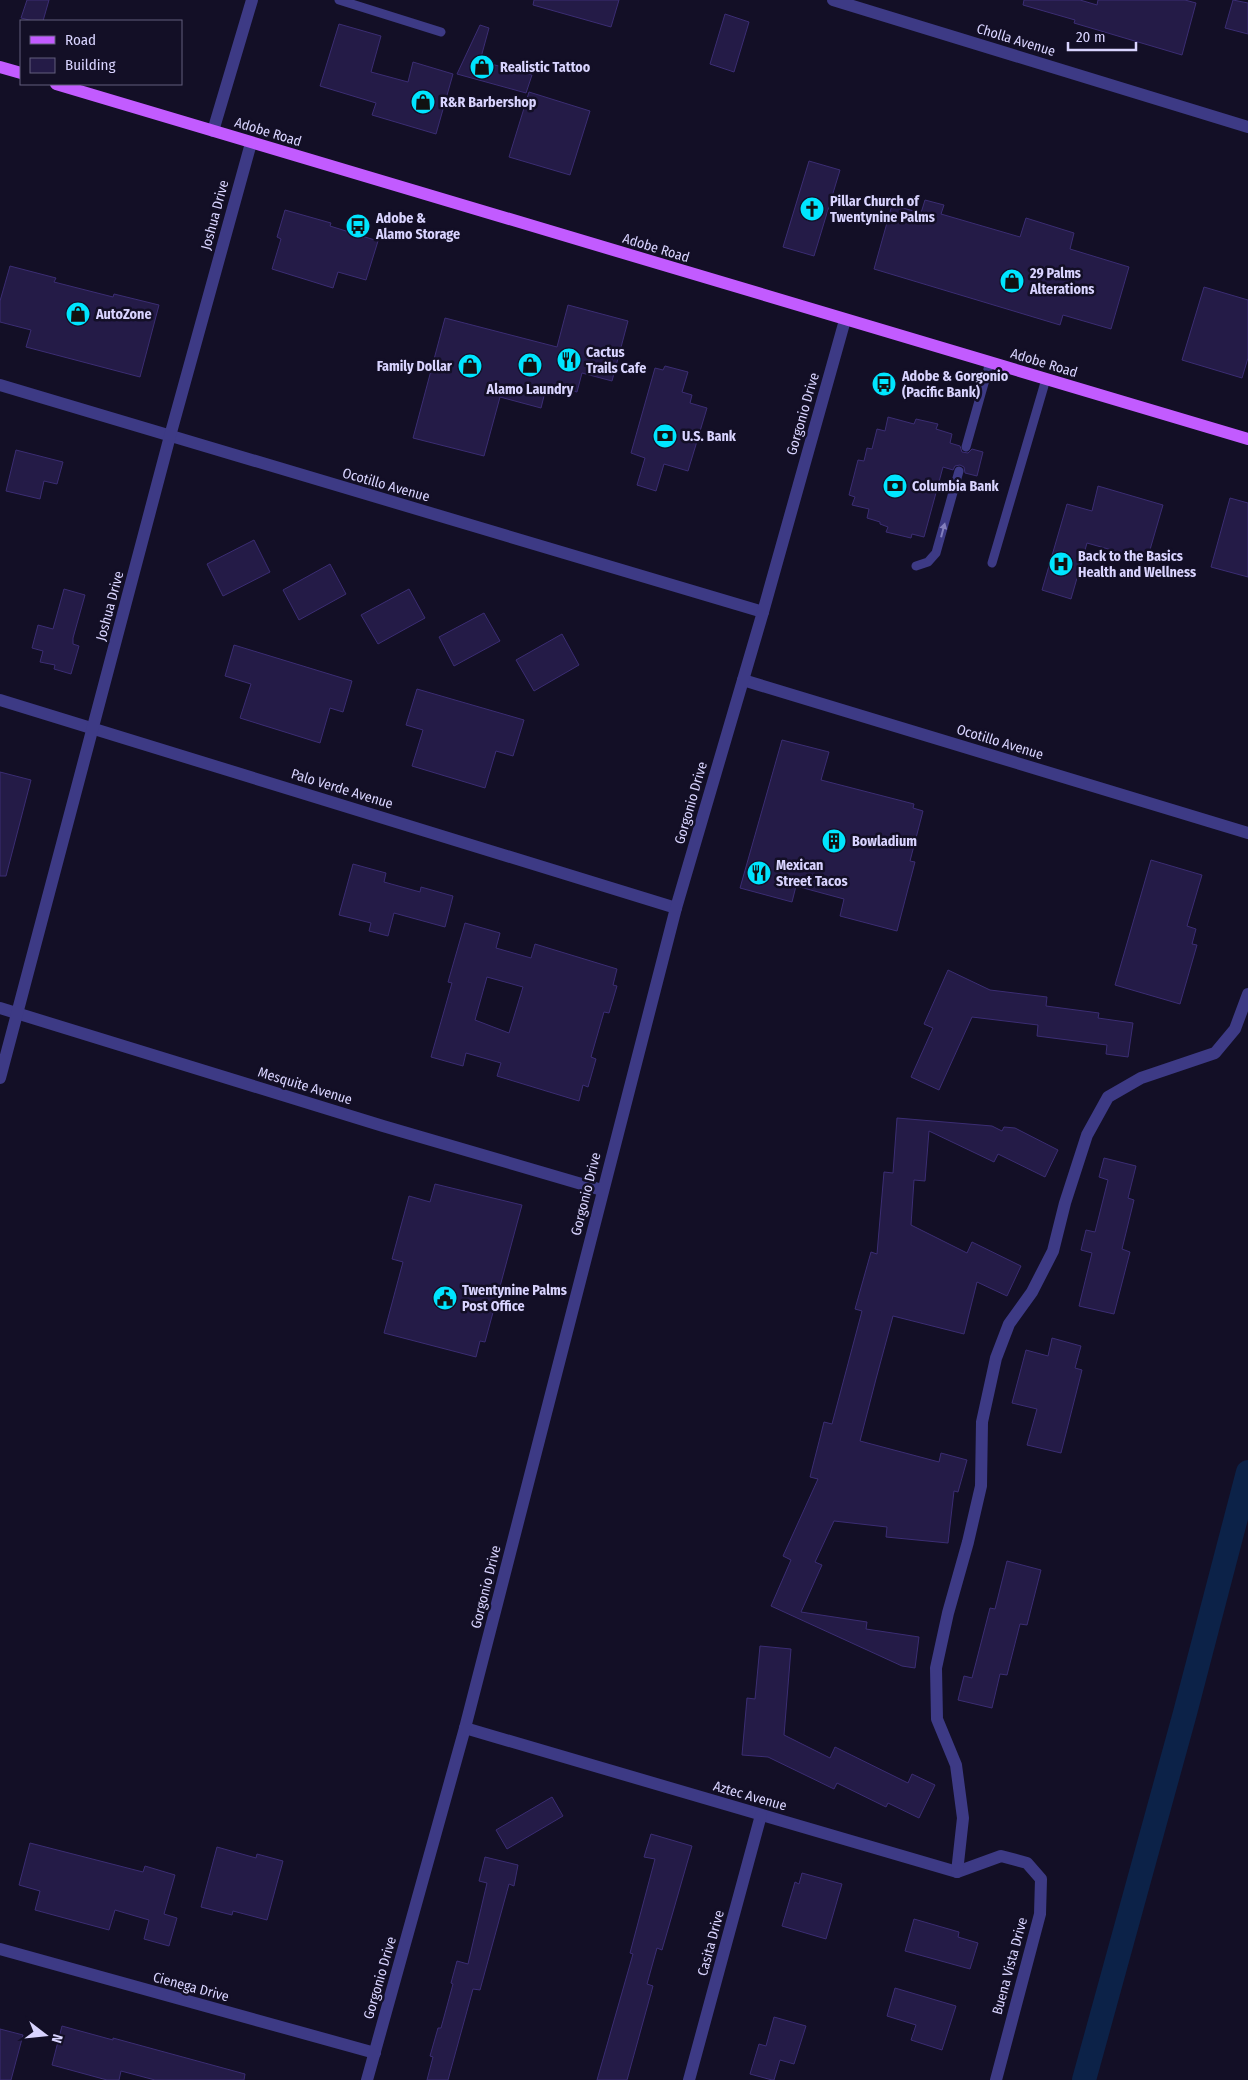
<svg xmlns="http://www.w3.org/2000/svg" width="1248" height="2080" font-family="'Fira Sans Condensed',sans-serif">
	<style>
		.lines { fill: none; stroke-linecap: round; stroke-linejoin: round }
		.canal { stroke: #0c2248; stroke-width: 24 }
		.building { fill: #241b47; stroke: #3b2d73; fill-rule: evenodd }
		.lane { stroke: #3d3a85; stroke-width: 9 }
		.street { stroke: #3d3a85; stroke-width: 12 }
		.primary { stroke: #c25bff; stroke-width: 12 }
		.oneway { fill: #837fbc }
		.labels { text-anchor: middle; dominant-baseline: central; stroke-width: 5; stroke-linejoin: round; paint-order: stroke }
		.street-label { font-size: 14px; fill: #d9d4ff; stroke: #130f26 }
		.poi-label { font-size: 14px; font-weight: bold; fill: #d9d4ff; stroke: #130f26; text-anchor: start }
	</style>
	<rect width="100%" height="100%" fill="#130f26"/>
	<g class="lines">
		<path class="canal" d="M1084,2080L1185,1713L1248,1472"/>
	</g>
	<g class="building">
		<path d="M27,0H49L43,21H33L21,18Z"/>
		<path d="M534,0H619L611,27L533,5Z"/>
		<path d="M1024,0H1080L1097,5L1098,0H1185L1196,3L1182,55L1074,23L1075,20L1023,5Z"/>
		<path d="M1233,0L1248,3V34L1225,28Z"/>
		<path d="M725,14L749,22L734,72L710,64Z"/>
		<path d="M339,24L381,36L371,72L408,82L413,62L453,74L436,134L372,115L376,103L320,86Z"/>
		<path d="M480,25L489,28L480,61L532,75L526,93L457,74Z"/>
		<path d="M529,92L590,111L570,175L509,157Z"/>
		<path d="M809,161L840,170L814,256L783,247Z"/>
		<path d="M925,200L944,205L941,214L1020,237L1026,218L1074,233L1070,249L1129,267L1111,329L1063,315L1060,325L874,269L892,205L921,213Z"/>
		<path d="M285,210L331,223L330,226L378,241L366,280L338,272L333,288L272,269L281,239L277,237Z"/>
		<path d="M10,266L56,278L54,282L113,297L114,294L159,305L140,377L26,347L31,330L0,322V301Z"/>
		<path d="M1204,287L1248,300V358L1242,378L1182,360Z"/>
		<path d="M568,305L628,321L612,381L582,373L577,392L547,384L541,408L500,397L484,456L413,438L445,318L557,347Z"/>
		<path d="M665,366L688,372L682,392L692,395L690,403L707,408L688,471L664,464L656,491L637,485L645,458L631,453L655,368L663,370Z"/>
		<path d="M888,417L914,424L916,419L938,424L936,429L952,434L950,443L960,446L962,452L968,453L972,449L983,452L977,476L965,473L964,467L960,465L955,466L953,470L943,467L924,537L912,534L911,538L886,532L888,527L880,524V522L867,518L869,509L852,505L855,497L849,495L858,460L864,461L867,448L872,449L877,429L885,431Z"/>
		<path d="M16,450L63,462L57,484L44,481L40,499L6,491Z"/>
		<path d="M1098,486L1163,505L1147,560L1087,543L1071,599L1042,590L1067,504L1092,511Z"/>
		<path d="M1230,498L1248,503V577L1211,567Z"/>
		<path d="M254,540L270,572L223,596L207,564Z"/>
		<path d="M330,564L346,594L299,620L283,590Z"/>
		<path d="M64,589L85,595L73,638V644L79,646L71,674L54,669L55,665L40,662L43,651L32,648L38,625L53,629Z"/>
		<path d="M409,589L425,618L378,644L361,615Z"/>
		<path d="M484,613L500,641L454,666L439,637Z"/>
		<path d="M562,634L579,665L534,691L516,660Z"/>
		<path d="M234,645L352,681L343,712L330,708L320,743L240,718L251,684L225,676Z"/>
		<path d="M417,689L524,720L513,756L496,751L485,788L412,766L423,730L406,725Z"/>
		<path d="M782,740L829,752L821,780L914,804L913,808L923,811L910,861L915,862L897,931L840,916L844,899L796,886L792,902L740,888Z"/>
		<path d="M0,772L31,780L6,876H0Z"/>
		<path d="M1151,860L1202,875L1187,926L1196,929L1192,944L1197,945L1180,1004L1115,985Z"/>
		<path d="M353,864L386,873L384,882L420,892L421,887L453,896L445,927L394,913L388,936L369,931L371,923L339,915Z"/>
		<path d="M465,923L500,933L496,948L531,958L535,944L617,969L613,985L617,986L609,1013L604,1012L591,1057L596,1059L588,1087L583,1085L579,1101L497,1076L501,1063L466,1053L463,1066L431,1057L452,983L448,982ZM487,977L523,987L509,1033L475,1020Z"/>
		<path d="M948,970L990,990L1047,997L1046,1006L1099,1013L1098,1018L1133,1023L1128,1057L1106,1054L1107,1045L1037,1036L1038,1025L972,1017L939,1090L911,1077L933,1028L924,1024Z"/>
		<path d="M897,1118L992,1126L1002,1131L1004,1127L1015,1128L1058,1150L1045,1177L998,1154L994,1162L929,1131L925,1181L914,1180L911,1225L967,1253L972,1242L1021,1266L1007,1296L977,1282L964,1334L893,1316L876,1379L860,1441L939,1462L941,1453L967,1460L958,1492L954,1491L948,1543L886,1537L887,1527L834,1521L815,1562L822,1565L801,1612L867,1622L866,1629L919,1637L915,1668L902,1666L771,1606L791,1560L783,1556L818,1479L810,1477L824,1422L832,1424L862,1311L855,1309L871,1252L877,1254L884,1172L893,1173Z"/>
		<path d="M1104,1158L1136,1166L1128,1198L1134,1200L1122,1249L1130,1252L1114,1314L1079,1306L1092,1253L1081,1250L1086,1230L1095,1232L1108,1180L1099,1177Z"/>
		<path d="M435,1184L522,1205L485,1342L480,1341L476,1357L384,1333L403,1262L392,1259L409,1196L430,1202Z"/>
		<path d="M1052,1338L1081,1346L1075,1368L1082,1370L1061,1453L1027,1445L1037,1409L1012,1403L1026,1350L1048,1356Z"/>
		<path d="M1007,1561L1041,1570L1027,1625L1020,1624L1007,1675L1000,1674L992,1708L958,1700L964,1676L972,1678L990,1608L995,1609Z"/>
		<path d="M760,1646L791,1649L784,1735L830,1758L835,1747L908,1783L912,1774L935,1785L919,1818L888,1803L886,1807L837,1783L834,1789L768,1757L742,1755L747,1698L755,1699Z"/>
		<path d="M552,1797L563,1816L507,1849L496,1830Z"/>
		<path d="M651,1834L692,1846L662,1950L657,1948L647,1984L653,1986L627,2080H597L633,1954L630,1953L655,1859L644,1857Z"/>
		<path d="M30,1843L143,1872L145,1866L175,1875L164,1914L177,1918L169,1946L144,1939L149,1920L115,1910L109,1930L35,1910L40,1891L19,1885Z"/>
		<path d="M217,1847L256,1858L257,1854L283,1861L267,1920L233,1911L232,1915L201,1907Z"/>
		<path d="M485,1857L518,1865L514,1886L509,1884L480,1990L473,1989L448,2080H427L433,2057L430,2056L438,2028H441L453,1984L451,1983L457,1961L468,1964L487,1883L479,1881Z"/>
		<path d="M802,1873L842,1884L826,1939L782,1926L795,1882L799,1884Z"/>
		<path d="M914,1919L959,1932L958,1937L978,1943L970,1969L905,1951Z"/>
		<path d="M895,1988L956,2006L942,2050L911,2040L916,2025L887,2016Z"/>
		<path d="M774,2017L806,2026L794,2064L780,2060L774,2080H772L750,2074L759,2044L766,2046Z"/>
		<path d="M62,2026L113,2040V2038L245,2074L244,2080H155L121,2071L119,2080H107L52,2065Z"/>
		<path d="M0,2029L23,2035L11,2080H0Z"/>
	</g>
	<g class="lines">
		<g class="lane">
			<path d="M339,0L441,32"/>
			<path d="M966,447L990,362"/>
			<path d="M992,563L1046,379"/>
			<path d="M916,566L928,562L936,553L959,471"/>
		</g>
		<g class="street">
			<path d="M833,0L1248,127"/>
			<path d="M213,131L252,0"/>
			<path d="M0,385L763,612"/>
			<path d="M743,680L1248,833"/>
			<path d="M0,700L676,908"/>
			<path d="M0,1008L383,1126L602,1190"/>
			<path d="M0,1078L170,436L251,143"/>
			<path d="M465,1728L957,1872L1001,1856L1027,1863L1041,1879L1040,1914L996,2080"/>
			<path d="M957,1872L963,1818L956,1765L937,1719L936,1668L948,1613L968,1542L981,1486L982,1422L996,1358L1009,1324L1032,1292L1053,1251L1065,1203L1087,1135L1108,1097L1141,1078L1215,1053L1235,1029L1248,994"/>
			<path d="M0,1949L375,2053"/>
			<path d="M367,2080L465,1728L676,908L763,612L845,320"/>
			<path d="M689,2080L761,1815"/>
		</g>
		<g class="primary">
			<path d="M0,67L21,73"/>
			<path d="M56,84L1248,439"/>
		</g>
	</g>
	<defs><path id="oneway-solid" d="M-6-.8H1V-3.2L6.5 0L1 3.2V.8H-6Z" transform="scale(1.25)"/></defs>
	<use class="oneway" href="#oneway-solid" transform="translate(943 530) rotate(-75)"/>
	<defs>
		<symbol id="shop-disc" viewBox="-11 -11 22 22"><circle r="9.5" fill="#00e5ff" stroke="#130f26"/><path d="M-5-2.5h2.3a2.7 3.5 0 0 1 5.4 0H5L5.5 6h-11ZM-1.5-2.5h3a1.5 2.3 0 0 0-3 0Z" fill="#111"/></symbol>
		<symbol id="church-disc" viewBox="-11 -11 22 22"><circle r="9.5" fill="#00e5ff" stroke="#130f26"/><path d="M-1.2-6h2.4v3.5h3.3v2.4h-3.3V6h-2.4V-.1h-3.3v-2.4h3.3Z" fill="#111"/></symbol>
		<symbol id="bus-disc" viewBox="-11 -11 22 22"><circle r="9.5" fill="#00e5ff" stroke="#130f26"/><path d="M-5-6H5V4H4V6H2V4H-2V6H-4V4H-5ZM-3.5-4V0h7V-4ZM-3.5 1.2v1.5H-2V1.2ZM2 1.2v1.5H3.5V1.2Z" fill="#111"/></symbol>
		<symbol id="restaurant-disc" viewBox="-11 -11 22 22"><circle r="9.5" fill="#00e5ff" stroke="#130f26"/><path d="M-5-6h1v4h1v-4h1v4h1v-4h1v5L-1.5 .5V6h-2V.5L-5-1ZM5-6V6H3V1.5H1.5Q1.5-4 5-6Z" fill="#111"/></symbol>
		<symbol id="bank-disc" viewBox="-11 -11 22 22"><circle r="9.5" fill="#00e5ff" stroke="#130f26"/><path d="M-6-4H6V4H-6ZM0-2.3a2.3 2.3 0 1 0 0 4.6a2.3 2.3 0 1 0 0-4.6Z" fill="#111"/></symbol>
		<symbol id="hospital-disc" viewBox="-11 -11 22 22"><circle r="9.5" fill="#00e5ff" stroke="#130f26"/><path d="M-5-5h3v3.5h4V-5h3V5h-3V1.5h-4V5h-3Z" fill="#111"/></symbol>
		<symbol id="building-disc" viewBox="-11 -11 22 22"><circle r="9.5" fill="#00e5ff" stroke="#130f26"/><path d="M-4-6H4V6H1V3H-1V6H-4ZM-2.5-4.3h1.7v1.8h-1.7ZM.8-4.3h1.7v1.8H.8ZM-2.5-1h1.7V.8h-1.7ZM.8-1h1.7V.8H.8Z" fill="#111"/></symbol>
		<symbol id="civic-disc" viewBox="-11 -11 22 22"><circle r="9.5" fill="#00e5ff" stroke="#130f26"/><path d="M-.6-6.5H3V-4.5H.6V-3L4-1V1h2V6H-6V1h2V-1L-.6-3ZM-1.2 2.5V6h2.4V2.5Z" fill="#111"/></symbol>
	</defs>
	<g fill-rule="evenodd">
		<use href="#shop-disc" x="468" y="53" width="28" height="28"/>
		<use href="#shop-disc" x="409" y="88" width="28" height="28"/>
		<use href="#church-disc" x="798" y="195" width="28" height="28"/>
		<use href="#bus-disc" x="344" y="212" width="28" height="28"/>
		<use href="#shop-disc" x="998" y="267" width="28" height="28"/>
		<use href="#shop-disc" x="64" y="300" width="28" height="28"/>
		<use href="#restaurant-disc" x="555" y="346" width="28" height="28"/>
		<use href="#shop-disc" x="516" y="351" width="28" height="28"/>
		<use href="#shop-disc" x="456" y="352" width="28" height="28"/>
		<use href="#bus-disc" x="870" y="370" width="28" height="28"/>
		<use href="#bank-disc" x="651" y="422" width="28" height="28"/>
		<use href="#bank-disc" x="881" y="472" width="28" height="28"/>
		<use href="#hospital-disc" x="1047" y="550" width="28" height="28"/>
		<use href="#building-disc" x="820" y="827" width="28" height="28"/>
		<use href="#restaurant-disc" x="745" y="859" width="28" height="28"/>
		<use href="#civic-disc" x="431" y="1284" width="28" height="28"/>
	</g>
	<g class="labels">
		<g class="street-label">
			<text transform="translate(1016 40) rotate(17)">Cholla Avenue</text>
			<text transform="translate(268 132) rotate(17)">Adobe Road</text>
			<text transform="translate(215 215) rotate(-75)">Joshua Drive</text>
			<text transform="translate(656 248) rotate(17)">Adobe Road</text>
			<text transform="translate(1044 363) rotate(17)">Adobe Road</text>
			<text transform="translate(803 414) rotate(-74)">Gorgonio Drive</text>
			<text transform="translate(386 485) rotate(16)">Ocotillo Avenue</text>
			<text transform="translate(110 606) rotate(-75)">Joshua Drive</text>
			<text transform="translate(1000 742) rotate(17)">Ocotillo Avenue</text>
			<text transform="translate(342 789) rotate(17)">Palo Verde Avenue</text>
			<text transform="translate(691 803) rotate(-74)">Gorgonio Drive</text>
			<text transform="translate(305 1086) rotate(17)">Mesquite Avenue</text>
			<text transform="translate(586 1194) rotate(-76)">Gorgonio Drive</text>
			<text transform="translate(486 1587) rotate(-76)">Gorgonio Drive</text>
			<text transform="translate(750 1796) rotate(16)">Aztec Avenue</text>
			<text transform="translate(711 1943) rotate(-75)">Casita Drive</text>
			<text transform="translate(1010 1966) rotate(-75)">Buena Vista Drive</text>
			<text transform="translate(380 1978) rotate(-74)">Gorgonio Drive</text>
			<text transform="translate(191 1987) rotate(15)">Cienega Drive</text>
		</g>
		<g class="poi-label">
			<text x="500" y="67">Realistic Tattoo</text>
			<text x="440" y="102">R&amp;R Barbershop</text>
			<text x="830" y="201">Pillar Church of<tspan x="830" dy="16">Twentynine Palms</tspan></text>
			<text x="376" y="218">Adobe &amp;<tspan x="376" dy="16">Alamo Storage</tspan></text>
			<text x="1030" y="273">29 Palms<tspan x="1030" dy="16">Alterations</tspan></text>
			<text x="96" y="314">AutoZone</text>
			<text x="586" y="352">Cactus<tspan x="586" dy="16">Trails Cafe</tspan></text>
			<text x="452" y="366" text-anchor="end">Family Dollar</text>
			<text x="902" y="376">Adobe &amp; Gorgonio<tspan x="902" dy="16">(Pacific Bank)</tspan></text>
			<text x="530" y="389" text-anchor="middle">Alamo Laundry</text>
			<text x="682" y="436">U.S. Bank</text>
			<text x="912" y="486">Columbia Bank</text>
			<text x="1078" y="556">Back to the Basics<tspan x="1078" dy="16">Health and Wellness</tspan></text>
			<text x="852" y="841">Bowladium</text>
			<text x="776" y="865">Mexican<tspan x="776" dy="16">Street Tacos</tspan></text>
			<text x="462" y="1290">Twentynine Palms<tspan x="462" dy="16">Post Office</tspan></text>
		</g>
	</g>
	<rect x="20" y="20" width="162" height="65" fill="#130f26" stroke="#625e7d"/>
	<rect x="30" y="36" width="25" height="8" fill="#c25bff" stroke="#625e7d"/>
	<text x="65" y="45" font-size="15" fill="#d9d4ff">Road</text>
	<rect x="30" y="58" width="25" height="15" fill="#241b47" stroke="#625e7d"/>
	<text x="65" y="70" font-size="15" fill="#d9d4ff">Building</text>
	<g transform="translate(45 2035) rotate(106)" stroke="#130f26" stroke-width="4" paint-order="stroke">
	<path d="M0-4L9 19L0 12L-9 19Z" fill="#d9d4ff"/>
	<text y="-8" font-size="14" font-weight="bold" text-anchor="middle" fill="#d9d4ff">N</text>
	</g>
	<path d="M1068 42v8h68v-8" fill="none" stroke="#d9d4ff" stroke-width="2.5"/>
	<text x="1076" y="42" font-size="15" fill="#d9d4ff" stroke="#130f26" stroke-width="4" paint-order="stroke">20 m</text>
</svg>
